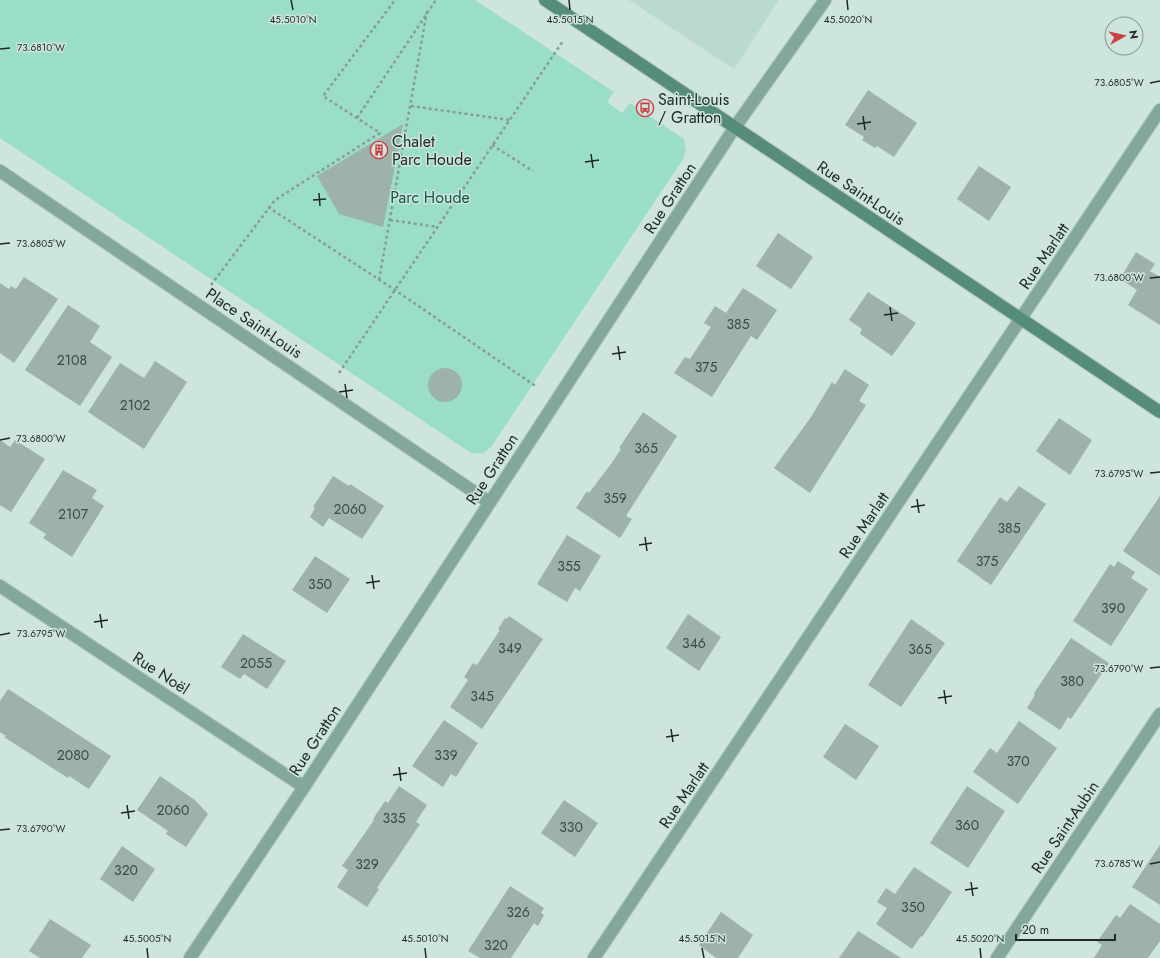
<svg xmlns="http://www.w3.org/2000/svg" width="1160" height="958" font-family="Jost,sans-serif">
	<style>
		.built { fill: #bad9d0 }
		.green { fill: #9addc9 }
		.building { fill: #9cb2ab }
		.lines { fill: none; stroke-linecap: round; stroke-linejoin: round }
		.street-casing { stroke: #aabfb8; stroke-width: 14 }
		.secondary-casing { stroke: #aabfb8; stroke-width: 14 }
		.path { stroke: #8a9c96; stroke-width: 2.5; stroke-dasharray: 3 3; stroke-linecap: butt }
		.street { stroke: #84a79c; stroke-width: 12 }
		.secondary { stroke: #568c7c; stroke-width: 12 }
		.ticks { fill: none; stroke: #1f2825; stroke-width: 1.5 }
		.labels { text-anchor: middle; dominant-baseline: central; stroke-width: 3; stroke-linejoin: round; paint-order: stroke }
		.number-label { font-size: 14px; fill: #3e4a46 }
		.poi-label { font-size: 16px; fill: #1f2825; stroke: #cde5dd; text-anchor: start }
		.street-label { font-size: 16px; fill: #1f2825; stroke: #cde5dd }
		.park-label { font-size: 16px; fill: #105848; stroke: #cde5dd }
		.ticks-label { font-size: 10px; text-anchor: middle; fill: #1f2825; stroke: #cde5dd; stroke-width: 3; stroke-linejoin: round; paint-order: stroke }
	</style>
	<rect width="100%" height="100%" fill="#cde5dd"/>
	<path class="built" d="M629,0H779L734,69Z"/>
	<path class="green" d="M0,0H475L614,92L607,102L622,113L630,103L684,139L686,151L683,159L493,444C486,453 482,455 471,453L0,138Z"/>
	<g class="building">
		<path d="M868,90L917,123L894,157L877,146L875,148L862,140L864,137L845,125Z"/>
		<path d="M403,124L383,227L339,214L317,176Z"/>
		<path d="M979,166L1011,187L989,221L957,199Z"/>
		<path d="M778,233L813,257L791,289L756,266Z"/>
		<path d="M1136,252L1155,264L1150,271L1160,277V325L1128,305L1137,290L1120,279Z"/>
		<path d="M24,277L58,299L14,363L0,353V283L9,289L11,286L16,289Z"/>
		<path d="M743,288L777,310L757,340L751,336L712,397L674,373L685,357L690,359L711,327L704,323L715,306L726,313Z"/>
		<path d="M868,292L916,323L892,356L860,334L862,329L849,320Z"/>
		<path d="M68,305L100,326L90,342L112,357L80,406L25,370Z"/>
		<path d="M155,361L187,382L144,449L88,412L120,363L144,378Z"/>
		<circle cx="445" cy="385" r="17"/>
		<path d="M845,369L869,385L859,401L866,405L810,493L774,468L811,417L832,382L835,385Z"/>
		<path d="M643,412L677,436L626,516L632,519L620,538L576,508L587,491L589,493L611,464L621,449L619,448Z"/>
		<path d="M1059,418L1092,440L1070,475L1036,451Z"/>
		<path d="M0,440L10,447L15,440L45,459L11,512L0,505Z"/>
		<path d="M63,470L97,490L92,498L104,506L72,557L43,538L46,534L29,523Z"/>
		<path d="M333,476L349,486L350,484L384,506L362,539L329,518L323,527L310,517L315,508L313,507Z"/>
		<path d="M1019,486L1046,504L991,585L957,561L1000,497L1007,502Z"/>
		<path d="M1160,496V576L1123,551Z"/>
		<path d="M567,535L601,556L580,591L575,588L567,602L537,584Z"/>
		<path d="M315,556L350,579L327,613L292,590Z"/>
		<path d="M1118,561L1135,572L1131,578L1148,589L1111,646L1073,621L1110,564L1114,567Z"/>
		<path d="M688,614L721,637L699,671L666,648Z"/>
		<path d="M509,616L543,639L482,729L450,707L468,680L464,677L473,663L477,665L500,630L498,629L505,618L507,619Z"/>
		<path d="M911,619L945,643L901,707L868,685Z"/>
		<path d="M243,634L286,661L267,689L244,674L240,679L221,667Z"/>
		<path d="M1071,638L1109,663L1071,719L1068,717L1060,730L1027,708L1035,695L1034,693Z"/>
		<path d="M8,689L111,756L89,789L69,776L68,778L4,737L6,736L0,732V701Z"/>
		<path d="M444,720L478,743L456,777L451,774L443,787L412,766Z"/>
		<path d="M1019,721L1057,748L1018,804L973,772L990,748L997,753Z"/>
		<path d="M845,724L879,746L856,780L823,757Z"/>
		<path d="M160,776L195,800L208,814L186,847L166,834L168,831L137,810Z"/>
		<path d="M399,786L427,805L416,822L420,824L377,888L379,889L367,907L337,887L348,870L342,866L374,820L373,819L385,801L388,803Z"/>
		<path d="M967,786L1005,811L968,868L930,843Z"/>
		<path d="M564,800L598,823L575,857L541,833Z"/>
		<path d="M1160,845V905L1132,887Z"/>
		<path d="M122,846L155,869L133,902L100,879Z"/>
		<path d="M914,867L952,892L922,937L921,936L912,949L876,924L887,908L877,902L886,888L895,894Z"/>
		<path d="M510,886L544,908L541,913L544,915L538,926L534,923L511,958H480L468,951Z"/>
		<path d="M1130,904L1160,924V941L1148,958H1094L1102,945L1097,942L1116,915L1120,918Z"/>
		<path d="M721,912L753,935L738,958H716L699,945Z"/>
		<path d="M50,919L91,945L82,958H40L29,951Z"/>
		<path d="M858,931L901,958H839Z"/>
	</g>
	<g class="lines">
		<defs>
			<g id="street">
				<path d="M0,171L489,502"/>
				<path d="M0,586L304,787"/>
				<path d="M190,958L304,787L735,127L825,0"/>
				<path d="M594,958L1160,110"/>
				<path d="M997,958L1160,714"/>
			</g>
			<path id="secondary" d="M545,0L1160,412"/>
		</defs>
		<use href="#street" class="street-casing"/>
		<use href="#secondary" class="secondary-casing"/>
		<g class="path">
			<path d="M411,106L509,120"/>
			<path d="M357,118L436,0"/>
			<path d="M492,145L533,171"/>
			<path d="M268,207L395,290L537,387"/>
			<path d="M390,220L438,227"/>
			<path d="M379,280L427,11"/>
			<path d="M211,285L275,200L380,133L323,96L395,0"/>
			<path d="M339,373L563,41"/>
		</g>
		<use href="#street" class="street"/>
		<use href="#secondary" class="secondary"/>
	</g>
	<path class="ticks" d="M291,0L293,10M569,0L570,10M847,0L848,10M0,49L10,48M1150,83L1160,81M863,116L865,130M857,124L871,122M591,154L593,168M585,162L599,160M319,193L320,206M313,200L326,199M0,244L10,243M1150,278L1160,277M890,307L892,321M884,315L898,313M618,346L620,360M612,354L626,352M345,384L347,398M339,392L353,390M0,440L10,438M1150,473L1160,472M917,499L919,513M911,507L925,505M645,537L647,551M639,545L652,543M372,575L374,589M366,583L380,581M100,614L102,628M94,622L108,620M0,635L10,633M1150,668L1160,667M944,690L946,704M938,698L952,696M671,729L673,742M666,737L679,735M399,767L401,781M393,775L407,773M127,805L129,819M121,813L135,811M0,830L10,829M1150,864L1160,862M971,882L973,896M965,890L978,888M147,948L148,958M425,948L426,958M702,948L704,958M980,948L981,958"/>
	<defs>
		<symbol id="bus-ring" viewBox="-11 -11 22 22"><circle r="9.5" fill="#cde5dd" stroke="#ce3f42" stroke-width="1.5"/><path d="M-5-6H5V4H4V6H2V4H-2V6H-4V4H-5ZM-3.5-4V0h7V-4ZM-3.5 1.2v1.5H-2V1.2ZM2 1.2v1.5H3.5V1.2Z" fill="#ce3f42"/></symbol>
		<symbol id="building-ring" viewBox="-11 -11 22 22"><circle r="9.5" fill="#cde5dd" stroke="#ce3f42" stroke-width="1.5"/><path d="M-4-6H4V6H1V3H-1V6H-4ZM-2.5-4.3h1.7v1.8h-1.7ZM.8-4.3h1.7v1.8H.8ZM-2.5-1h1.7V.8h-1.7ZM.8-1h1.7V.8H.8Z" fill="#ce3f42"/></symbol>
	</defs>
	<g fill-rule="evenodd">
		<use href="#bus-ring" x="635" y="98" width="20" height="20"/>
		<use href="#building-ring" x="369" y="140" width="20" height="20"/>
	</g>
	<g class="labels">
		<g class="number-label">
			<text x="738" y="324">385</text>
			<text x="72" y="360">2108</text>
			<text x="706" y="367">375</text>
			<text x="135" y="405">2102</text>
			<text x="646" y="448">365</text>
			<text x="615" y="498">359</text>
			<text x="350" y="509">2060</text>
			<text x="73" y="514">2107</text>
			<text x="1009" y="528">385</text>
			<text x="987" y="561">375</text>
			<text x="569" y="566">355</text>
			<text x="320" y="584">350</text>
			<text x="1113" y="608">390</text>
			<text x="694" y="643">346</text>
			<text x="510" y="648">349</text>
			<text x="920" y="649">365</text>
			<text x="256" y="663">2055</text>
			<text x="1072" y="681">380</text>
			<text x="482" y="696">345</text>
			<text x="73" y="755">2080</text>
			<text x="446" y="755">339</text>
			<text x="1018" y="761">370</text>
			<text x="173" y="810">2060</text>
			<text x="394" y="818">335</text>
			<text x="967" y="825">360</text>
			<text x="571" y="827">330</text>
			<text x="367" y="864">329</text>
			<text x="126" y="870">320</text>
			<text x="913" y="907">350</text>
			<text x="518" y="912">326</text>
			<text x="496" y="945">320</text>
		</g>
		<g class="poi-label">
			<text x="658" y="99">Saint-Louis<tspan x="658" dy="18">/ Gratton</tspan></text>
			<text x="392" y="141">Chalet<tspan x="392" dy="18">Parc Houde</tspan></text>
		</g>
		<g class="street-label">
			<text transform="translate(861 193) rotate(34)">Rue Saint-Louis</text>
			<text transform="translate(670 198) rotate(-57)">Rue Gratton</text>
			<text transform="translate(1044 256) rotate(-56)">Rue Marlatt</text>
			<text transform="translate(254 323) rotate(34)">Place Saint-Louis</text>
			<text transform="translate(492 469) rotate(-57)">Rue Gratton</text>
			<text transform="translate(864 525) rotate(-56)">Rue Marlatt</text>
			<text transform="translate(161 673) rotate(33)">Rue Noël</text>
			<text transform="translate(315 740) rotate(-57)">Rue Gratton</text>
			<text transform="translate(684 795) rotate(-56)">Rue Marlatt</text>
			<text transform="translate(1065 827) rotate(-56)">Rue Saint-Aubin</text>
		</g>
		<g class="park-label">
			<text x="430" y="197">Parc Houde</text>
		</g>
	</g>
	<g class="ticks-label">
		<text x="293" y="23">45.5010°N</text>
		<text x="570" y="23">45.5015°N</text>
		<text x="848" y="23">45.5020°N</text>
		<text x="41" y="51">73.6810°W</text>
		<text x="1119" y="86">73.6805°W</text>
		<text x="41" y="247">73.6805°W</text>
		<text x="1119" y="281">73.6800°W</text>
		<text x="41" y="442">73.6800°W</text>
		<text x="1119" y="477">73.6795°W</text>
		<text x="41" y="637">73.6795°W</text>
		<text x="1119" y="672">73.6790°W</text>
		<text x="41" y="832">73.6790°W</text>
		<text x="1119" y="867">73.6785°W</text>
		<text x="147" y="942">45.5005°N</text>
		<text x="425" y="942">45.5010°N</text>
		<text x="702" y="942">45.5015°N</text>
		<text x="980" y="942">45.5020°N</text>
	</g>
	<g transform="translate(1124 36) rotate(82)"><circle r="19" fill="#cde5dd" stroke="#879993"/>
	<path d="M0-3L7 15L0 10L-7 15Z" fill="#ce3f42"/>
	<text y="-6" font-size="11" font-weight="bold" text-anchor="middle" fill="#1f2825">N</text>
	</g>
	<path d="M1016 934v6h99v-6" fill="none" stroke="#1f2825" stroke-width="2"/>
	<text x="1022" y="934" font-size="12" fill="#1f2825" stroke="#cde5dd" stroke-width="3" paint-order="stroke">20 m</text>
</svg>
